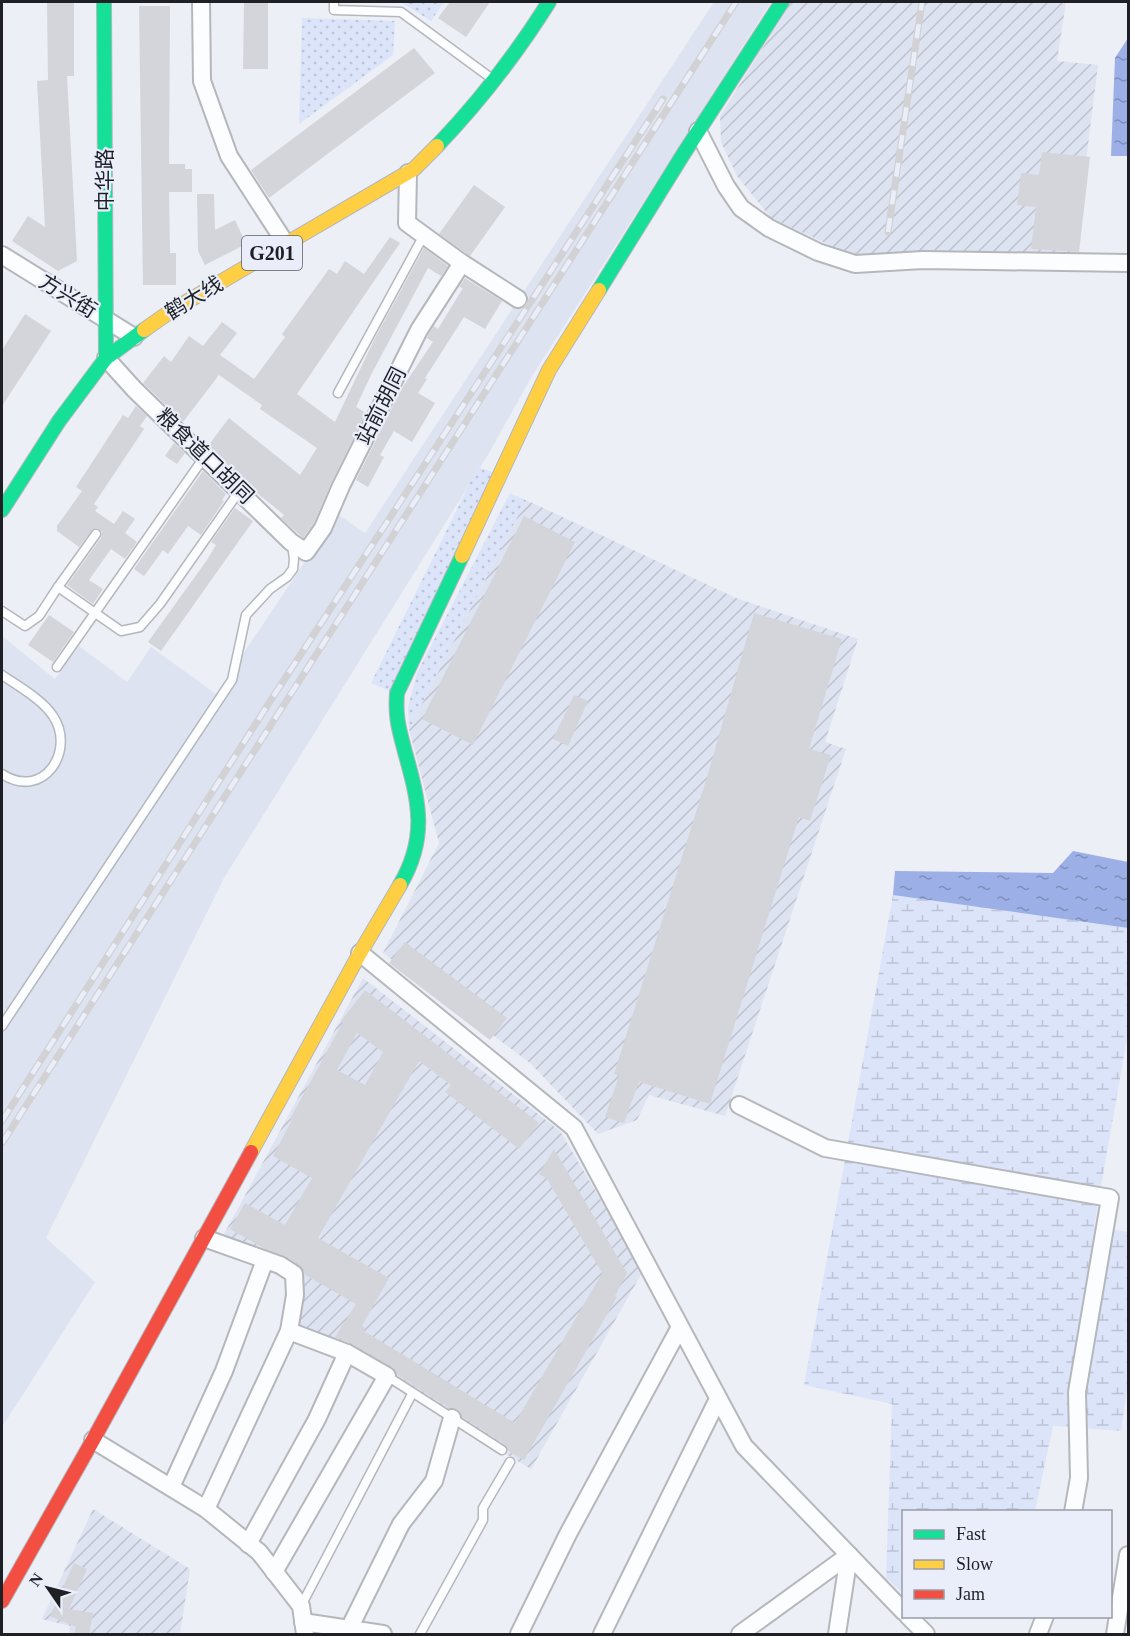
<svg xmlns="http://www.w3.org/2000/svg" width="1130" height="1636" font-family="'Times New Roman','Noto Sans SC',serif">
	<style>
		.built { fill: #dee3f1 }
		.industrial { fill: url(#industrial-furrows) }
		.grass { fill: url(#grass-dots) }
		.wetland { fill: url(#wetland-marsh) }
		.water { fill: url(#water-ripples) }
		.building { fill: #d3d5da; fill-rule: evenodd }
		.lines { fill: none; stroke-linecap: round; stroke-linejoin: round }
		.lane-casing { stroke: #b5b7bd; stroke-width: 11 }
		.street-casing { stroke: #b5b7bd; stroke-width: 20 }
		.fast-casing { stroke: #b5b7bd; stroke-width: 16 }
		.slow-casing { stroke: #b5b7bd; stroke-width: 16 }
		.jam-casing { stroke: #b5b7bd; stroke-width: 16 }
		.lane { stroke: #fcfdfe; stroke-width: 8 }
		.street { stroke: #fcfdfe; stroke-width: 16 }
		.fast { stroke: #16e098; stroke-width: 14 }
		.slow { stroke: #ffcf43; stroke-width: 14 }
		.jam { stroke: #f24e42; stroke-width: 14 }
		.rail-casing { stroke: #d2d2d4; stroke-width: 7 }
		.rail { stroke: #e9eefa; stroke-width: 4.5; stroke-dasharray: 14; stroke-linecap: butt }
		.labels { text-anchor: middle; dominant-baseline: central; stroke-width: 4.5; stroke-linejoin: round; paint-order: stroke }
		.shield { fill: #e9eefa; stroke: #5b5e65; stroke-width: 1.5 }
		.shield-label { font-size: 20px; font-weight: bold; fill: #1e2025 }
		.street-label { font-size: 21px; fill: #1e2025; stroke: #e9eefa }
	</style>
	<defs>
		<pattern id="industrial-furrows" width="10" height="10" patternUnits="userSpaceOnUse" patternTransform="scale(1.5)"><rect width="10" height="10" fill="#dee3f1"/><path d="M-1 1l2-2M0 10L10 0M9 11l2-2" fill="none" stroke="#bec2ce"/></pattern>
		<pattern id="grass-dots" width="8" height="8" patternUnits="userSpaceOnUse" patternTransform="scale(1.5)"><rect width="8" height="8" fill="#dce4f9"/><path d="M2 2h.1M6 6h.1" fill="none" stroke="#bcc3d5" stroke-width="1.8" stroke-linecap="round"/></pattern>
		<pattern id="wetland-marsh" width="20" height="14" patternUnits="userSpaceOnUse" patternTransform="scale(1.5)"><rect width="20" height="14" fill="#dce4f9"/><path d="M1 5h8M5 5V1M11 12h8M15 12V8" fill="none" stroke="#bcc3d5"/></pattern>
		<pattern id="water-ripples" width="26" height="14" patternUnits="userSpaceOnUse" patternTransform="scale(1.5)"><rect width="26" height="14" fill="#9cafe6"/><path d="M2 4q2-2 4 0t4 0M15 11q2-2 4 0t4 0" fill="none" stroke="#7f8eba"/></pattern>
	</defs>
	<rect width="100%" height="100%" fill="#edeff6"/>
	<path class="built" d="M714,2H771L531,378L489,453L224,878L46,1238L95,1282L2,1427V636L55,679L79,646L127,682L151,647L216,694L337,514L365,533Z"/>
	<g class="industrial">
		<path d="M791,2H1066L1057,61L1098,65L1074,257L858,258L771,218L737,176L721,142L720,116Z"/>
		<path d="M526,500L736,598L858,639L825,742L846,749L725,1116L649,1095L637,1120L598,1134L530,1063L383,953L439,843L409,729Z"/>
		<path d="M363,978L560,1131L643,1271L531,1469L296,1329L300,1274L223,1236Z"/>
		<path d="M93,1509L190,1569L180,1634H69L70,1626L42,1619Z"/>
	</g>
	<g class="grass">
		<path d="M401,2H444L431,21Z"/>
		<path d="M302,18L395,21L393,55L299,124Z"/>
		<path d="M478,467L495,473L392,692L371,683Z"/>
		<path d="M510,493L526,500L409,729L408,707L417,673Z"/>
	</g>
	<path class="wetland" d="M893,895L1128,928V1033L1094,1226L1128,1232V1382L1121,1431L1053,1426L1035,1511L904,1512L903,1593L886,1578L892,1404L804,1385Z"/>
	<g class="water">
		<path d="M1128,38V156H1111L1115,58Z"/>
		<path d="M1073,851L1128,862V928L893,895L895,871L1053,873Z"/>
	</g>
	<g class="building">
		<path d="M47,2H74V76H67L77,261L58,271L12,241L28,216L45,227L37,81L48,80Z"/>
		<path d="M244,2H268V69H243Z"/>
		<path d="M450,2H490L466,37L438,18Z"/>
		<path d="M139,6H170L169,164H185V169H192V192H169L170,253H176V285H143Z"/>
		<path d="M414,48L435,73L269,198L251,170Z"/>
		<path d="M1042,152L1090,157L1079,252L1031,249L1036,207L1017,205L1021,173L1039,175Z"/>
		<path d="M474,185L505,207L470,256L439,234Z"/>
		<path d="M197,194H214L215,230L235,220L246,244L205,265L198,251Z"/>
		<path d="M390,237L400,243L297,394L335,422L375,338L424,248L448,266L441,276L428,268L372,373L356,407L366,413L332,481L314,523L303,538L281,518L284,515L251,488L208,446L229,418L300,475L317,448L260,409L262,405L219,375L183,422L143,383L164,356L171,362L189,336L203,346L222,322L237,333L220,355L254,379L285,337L282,334L329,269L337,274L345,261L364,274Z"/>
		<path d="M465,278L502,301L485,329L464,317L425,378L427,379L418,393L435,403L412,442L394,431L380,455L384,457L368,487L356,480L402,388L433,342L427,338L428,335L434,326L438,329L463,288L459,287Z"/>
		<path d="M25,314L51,331L2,406V350Z"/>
		<path d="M136,406L147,416L140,426L144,429L94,504L98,507L95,511L114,524L123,511L135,519L125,533L137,542L125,559L111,549L89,580L103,589L93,604L67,585L101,538L102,532L97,528L93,529L79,547L57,531V526L82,491L76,487L123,415L128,418Z"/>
		<path d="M174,443L185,453L177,464L165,456Z"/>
		<path d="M203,471L226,494L222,500L224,501L201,535L188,526L168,554L163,550L144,576L134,569Z"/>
		<path d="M235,508L253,521L161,651L148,642L207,560L216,545L211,542Z"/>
		<path d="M524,516L575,542L473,745L422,719Z"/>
		<path d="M754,613L842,639L809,749L831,755L810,821L799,817L710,1104L639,1082L624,1123L605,1117L619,1076L614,1074L707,777Z"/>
		<path d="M49,615L74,632L53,662L28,645Z"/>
		<path d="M574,695L588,701L568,746L553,739Z"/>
		<path d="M405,942L507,1018L490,1040L389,963Z"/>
		<path d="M365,990L539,1123L519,1149L445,1092L451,1085L419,1061L318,1238L389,1278L362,1326L365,1328L364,1331L515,1423L602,1273L547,1179L539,1174L554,1149L627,1273L615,1296L617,1297L524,1460L508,1451L503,1443L462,1417L459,1410L449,1408L397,1375L392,1367L352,1344L335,1337L356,1304L305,1275L300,1266L286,1256L265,1249L230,1229L245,1203L285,1225L312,1178L273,1156L292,1120L290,1119L343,1022L341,1021ZM357,1033L383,1052L365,1085L337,1070Z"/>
		<path d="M74,1563L87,1569L69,1609L93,1613L89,1635H74L76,1627L50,1616Z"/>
	</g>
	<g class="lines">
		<defs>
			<g id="lane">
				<path d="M334,2V10L401,12L491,78"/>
				<path d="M338,393L424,235"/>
				<path d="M58,587L96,534"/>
				<path d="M2,611L25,626L39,616L58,587L121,631L140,627L160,604L240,490"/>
				<path d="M57,667L205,456"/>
				<path d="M2,675C17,685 43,700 53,716C76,750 44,801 2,774"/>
				<path d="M2,1026L232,680L246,615L270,589L287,577L293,569L294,559L292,545"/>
				<path d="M387,1376L502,1450"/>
				<path d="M301,1606L412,1394"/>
				<path d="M420,1634L483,1520V1508L510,1462"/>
			</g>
			<g id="street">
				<path d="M201,2L202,81L229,156L286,244"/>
				<path d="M698,131L726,186L741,208L769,228L818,252L855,264L923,260L1128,263"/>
				<path d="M408,173L407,223L462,263L518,299"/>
				<path d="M2,255L134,337"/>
				<path d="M106,358L134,389L291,542L306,552L323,528L341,486L419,330L462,263"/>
				<path d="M360,953L574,1128L744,1446L904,1612"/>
				<path d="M739,1105L825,1148L1110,1198L1077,1392L1079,1478L1073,1512"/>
				<path d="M204,1238L280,1265L294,1274L295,1295L289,1331L347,1353L387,1376L274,1572"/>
				<path d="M93,1440L206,1509L259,1552L301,1606L305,1634"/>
				<path d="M171,1487L224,1371L265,1260"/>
				<path d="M206,1509L289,1331"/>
				<path d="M248,1544L317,1419L347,1353"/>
				<path d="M908,1616L926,1634"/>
				<path d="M303,1622L383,1634"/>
				<path d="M349,1629L401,1524L434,1481L452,1418"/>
				<path d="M519,1634L568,1534L680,1327"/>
				<path d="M602,1634L718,1399"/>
				<path d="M740,1634L849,1555"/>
				<path d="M837,1634L849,1555"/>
				<path d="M1038,1634L1045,1616"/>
				<path d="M1115,1634L1128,1555"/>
			</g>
			<g id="fast">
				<path d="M104,2L106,358"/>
				<path d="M437,146C479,102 517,53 549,2"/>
				<path d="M599,290L684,153L782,2"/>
				<path d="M2,510L59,421L106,358L144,330"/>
				<path d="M400,885C428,837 419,802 405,752C399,729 395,717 397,693L462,556"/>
			</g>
			<g id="slow">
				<path d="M144,330L171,311L414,169L437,146"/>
				<path d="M462,556L549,370L599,290"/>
				<path d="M251,1152L360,953L400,885"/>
			</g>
			<path id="jam" d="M2,1601L93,1440L251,1152"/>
		</defs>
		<use href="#lane" class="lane-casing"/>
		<use href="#street" class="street-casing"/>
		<use href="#fast" class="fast-casing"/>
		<use href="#slow" class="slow-casing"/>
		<use href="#jam" class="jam-casing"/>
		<use href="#lane" class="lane"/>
		<use href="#street" class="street"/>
		<use href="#fast" class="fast"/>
		<use href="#slow" class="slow"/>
		<use href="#jam" class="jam"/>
		<defs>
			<g id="rail">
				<path d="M888,232L922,2"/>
				<path d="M2,1121L269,703L663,99"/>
				<path d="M2,1143L736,2"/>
			</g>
		</defs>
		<use href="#rail" class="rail-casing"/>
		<use href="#rail" class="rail"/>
	</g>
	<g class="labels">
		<rect class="shield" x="242" y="236" width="60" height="34" rx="4.5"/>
		<g class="shield-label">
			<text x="272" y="253">G201</text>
		</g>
		<g class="street-label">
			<text transform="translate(105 180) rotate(-90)">中华路</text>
			<text transform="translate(68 296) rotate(32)">方兴街</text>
			<text transform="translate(194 298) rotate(-31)">鹤大线</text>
			<text transform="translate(381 406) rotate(-63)">站前胡同</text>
			<text transform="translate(205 456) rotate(44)">粮食道口胡同</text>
		</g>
	</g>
	<rect width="1130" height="1636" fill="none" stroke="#1e2025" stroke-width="6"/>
	<rect x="902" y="1510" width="210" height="108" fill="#e9eefa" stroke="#989ca5" stroke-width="1.5"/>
	<rect x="914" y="1530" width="30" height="9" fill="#16e098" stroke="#989ca5" stroke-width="1.5"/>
	<text x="956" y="1540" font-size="18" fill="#1e2025">Fast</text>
	<rect x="914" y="1560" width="30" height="9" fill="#ffcf43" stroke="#989ca5" stroke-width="1.5"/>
	<text x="956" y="1570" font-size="18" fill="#1e2025">Slow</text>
	<rect x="914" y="1590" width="30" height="9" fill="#f24e42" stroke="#989ca5" stroke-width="1.5"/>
	<text x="956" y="1600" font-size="18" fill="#1e2025">Jam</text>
	<g transform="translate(48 1588) rotate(305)" stroke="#e9eefa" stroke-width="4.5" paint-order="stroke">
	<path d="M0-4.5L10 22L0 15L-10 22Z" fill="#1e2025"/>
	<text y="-9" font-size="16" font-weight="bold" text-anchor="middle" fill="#1e2025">N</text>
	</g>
</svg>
